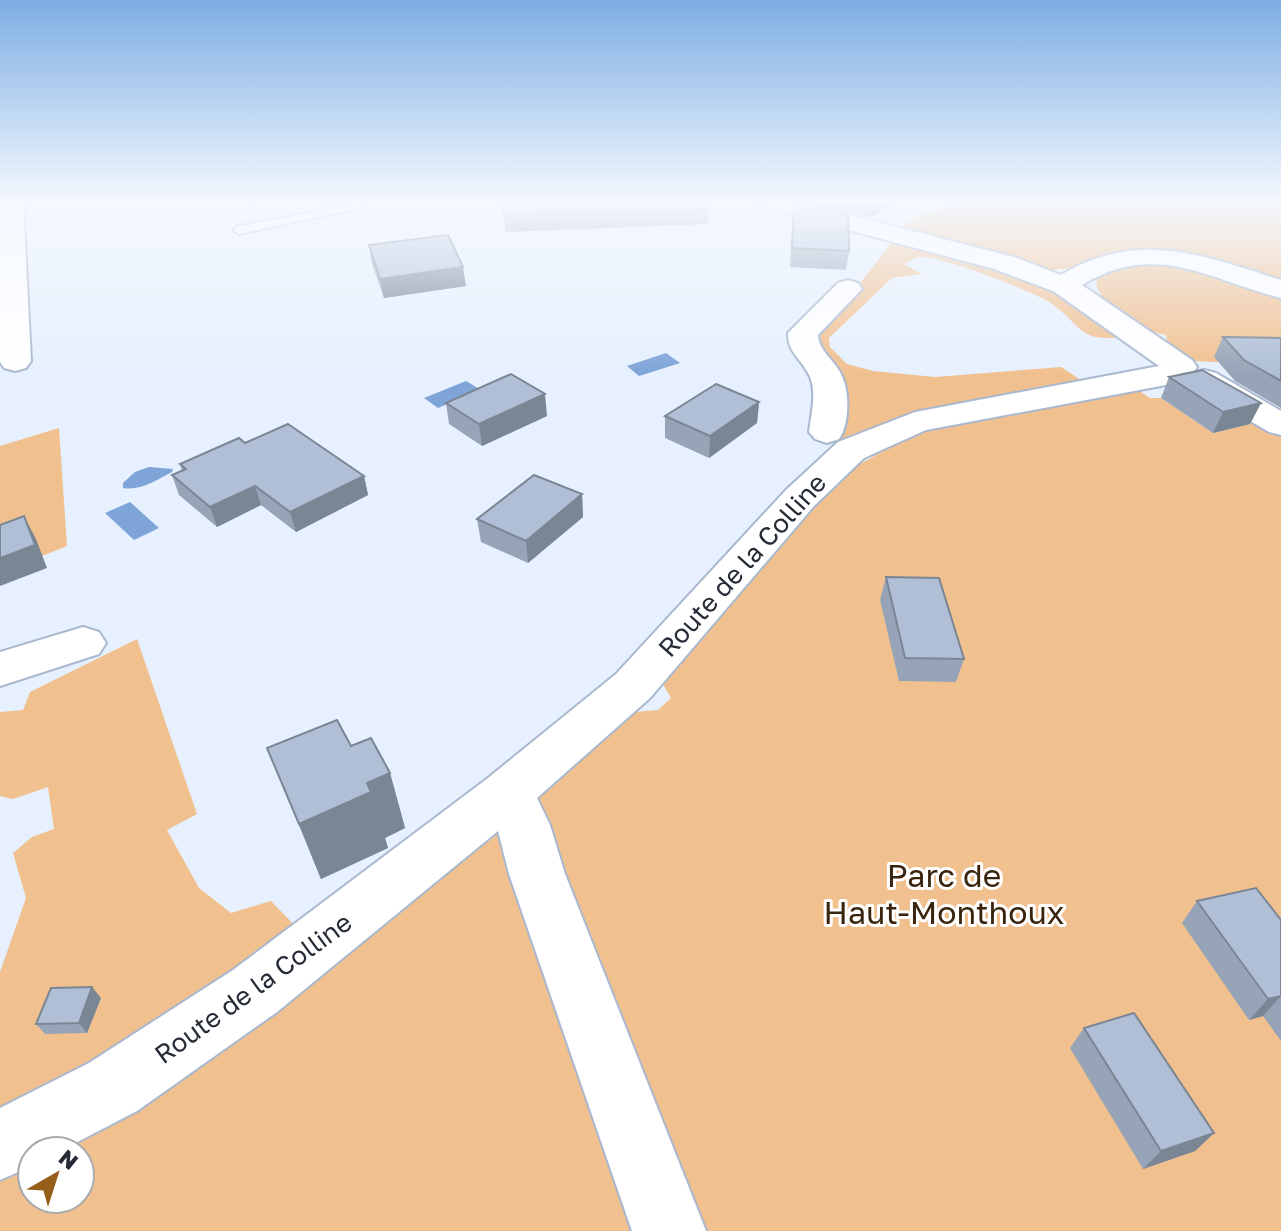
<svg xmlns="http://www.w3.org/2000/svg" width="1281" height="1231" font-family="'Golos Text',sans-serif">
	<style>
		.green { fill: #f1c08f }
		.water { fill: #7ea4d8 }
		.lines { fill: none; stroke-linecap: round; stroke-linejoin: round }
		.lane-casing { stroke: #a9b8ce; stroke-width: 4 }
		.street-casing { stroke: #a9b8ce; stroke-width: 4 }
		.lane { fill: #fff; fill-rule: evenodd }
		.street { fill: #fff; fill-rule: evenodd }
		.wall { fill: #97a4b7 }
		.shaded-wall { fill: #7b8695 }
		.building { fill: #b0bfd5; stroke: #7b8695; stroke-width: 2 }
		.labels { text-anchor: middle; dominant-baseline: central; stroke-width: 6; stroke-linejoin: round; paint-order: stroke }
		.street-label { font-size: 26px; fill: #262c35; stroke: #fff }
		.near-park-label { font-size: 32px; fill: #39240e; stroke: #fff }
	</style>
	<rect width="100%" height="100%" fill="#e6f0fe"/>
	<g class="green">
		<path d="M967,202H1281V282L1159,252L1129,250L1103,254L1077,267L1044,271L896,230L923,213Z"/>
		<path d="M896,237L1055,289L1128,336C1076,345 1082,323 1049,302C1027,289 945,257 921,257C916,257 909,261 904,264L922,274L892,278L829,338L830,347L847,364L873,371L935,377L1061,367L1096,390L1135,388L1150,398H1161L1213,433L1263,421L1281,432V1231H0V1180L32,1162V1199H80V1151H53L531,794L635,712L658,710L671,698L661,681L787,534L846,472L915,433L890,420L853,440L839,442L834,436L812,348L819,324L860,283Z"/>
		<path d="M1119,263L1181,264L1281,294V365L1192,361L1168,344L1166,335C1141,331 1101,308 1096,283L1098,277Z"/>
		<path d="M59,428L67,546L0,573V446Z"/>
		<path d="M137,639L197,814L167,830L199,888L231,913L271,901L304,935L141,1045L0,1115V972L26,898L13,853L32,837L54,829L48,787L13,799L0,796V712L23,710L30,692Z"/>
	</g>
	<g class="water">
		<path d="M666,353L680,363L639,376L627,366Z"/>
		<path d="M466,381L481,390L438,408L424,398Z"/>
		<path d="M149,467L173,469L172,472C157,480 140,491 123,488V483L135,472Z"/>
		<path d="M130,502L159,528L134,540L105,513Z"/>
	</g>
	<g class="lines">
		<defs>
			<path id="lane" d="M352,202H364L365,207L239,234L233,230L239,226L352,205Z"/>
			<g id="street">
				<path d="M0,202H23L31,361L26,368L15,371L4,368L0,362Z"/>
				<path d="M760,202H800L1014,257L1061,275C1138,229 1202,255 1281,280V298C1208,279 1155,240 1082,285L1192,360L1197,367L1193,373L1204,370L1216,373L1281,411V435L1269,432L1192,387L1188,380L1192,374L1166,385L926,430L864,458L814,506L650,698L537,798L550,825L565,874L706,1231H632L509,874L498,831L277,1012L137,1111L60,1151H32V1166L0,1180V1108L89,1063L233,970L488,778L616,674L786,490L838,442L915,412L1159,366L1053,291L994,269L763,207Z"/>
				<path d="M848,280L858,283L862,289L818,335C819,351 833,359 840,372C850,389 850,424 839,439L827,443L815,439L809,432C811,414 818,390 808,373C800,358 787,351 788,333L838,283Z"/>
				<path d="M83,627L99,632L106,643L99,654L0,686V652Z"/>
			</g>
		</defs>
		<use href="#lane" class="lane-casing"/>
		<use href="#street" class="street-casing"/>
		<use href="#lane" class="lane"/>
		<use href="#street" class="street"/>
	</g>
	<g class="wall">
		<path d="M794,202L849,251L846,270L790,267Z"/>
		<path d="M805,202H895L871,217Z"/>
		<path d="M709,209L708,224L505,232L504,216Z"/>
		<path d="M369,245L466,286L384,298L372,264Z"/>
		<path d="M1223,337L1281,338V408L1235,381L1214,357Z"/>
		<path d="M1169,377L1261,403L1250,424L1213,433L1161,398Z"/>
		<path d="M759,402L757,423L709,458L665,438V416Z"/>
		<path d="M446,403L547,416L482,446L449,424Z"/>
		<path d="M245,443L364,476L368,495L296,532L261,505L217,527L179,495L172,475L182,471L180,464Z"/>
		<path d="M582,494L583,517L528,563L481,542L477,519Z"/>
		<path d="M886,577L964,659L956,682L899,681L880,600Z"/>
		<path d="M351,746L390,773L405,828L385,838L388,848L321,879L267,748Z"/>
		<path d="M1197,901L1281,920V1041L1263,1016L1249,1020L1182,923Z"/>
		<path d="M101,998L87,1033L45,1034L36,1024Z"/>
		<path d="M1084,1028L1214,1133L1195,1151L1143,1169L1070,1048Z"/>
	</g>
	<g class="shaded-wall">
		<path d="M873,202H895L871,217Z"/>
		<path d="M463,267L466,286L384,298L380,279Z"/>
		<path d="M545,394L547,416L482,446L479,424Z"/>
		<path d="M759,402L757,423L709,458L710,436Z"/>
		<path d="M1261,403L1250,424L1213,433L1223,412Z"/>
		<path d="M364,476L368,495L296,532L290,512Z"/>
		<path d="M255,486L261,505L217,527L210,507Z"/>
		<path d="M582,494L583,517L528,563L526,541Z"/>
		<path d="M24,516L36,539L47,568L0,586V558Z"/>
		<path d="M390,773L405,828L385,838L388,848L321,879L299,824L367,783Z"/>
		<path d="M92,987L101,998L87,1033L79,1023Z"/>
		<path d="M1281,996L1263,1016L1249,1020L1268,999Z"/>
		<path d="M1214,1133L1195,1151L1143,1169L1161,1151Z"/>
	</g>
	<g class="building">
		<path d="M505,202H706L709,209L504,216Z"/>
		<path d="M794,202H800L848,214L849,251L792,248Z"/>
		<path d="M448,235L463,267L380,279L369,245Z"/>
		<path d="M1223,337L1281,338V381L1244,360Z"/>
		<path d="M1202,370L1261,403L1223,412L1169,377Z"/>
		<path d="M511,374L545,394L479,424L446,403Z"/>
		<path d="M716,384L759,402L710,436L665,416Z"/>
		<path d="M288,424L364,476L290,512L255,486L210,507L172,475L186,469L180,464L239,438L245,443Z"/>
		<path d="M534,475L582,494L526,541L477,519Z"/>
		<path d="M24,516L35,545L0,558V525Z"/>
		<path d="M886,577L939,578L964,659L905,658Z"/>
		<path d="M337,720L351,746L371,738L390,773L367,783L371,792L299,824L267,748Z"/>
		<path d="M1256,888L1281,920V996L1268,999L1197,901Z"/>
		<path d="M92,987L79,1023L36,1024L51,988Z"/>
		<path d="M1134,1013L1214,1133L1161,1151L1084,1028Z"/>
	</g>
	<linearGradient id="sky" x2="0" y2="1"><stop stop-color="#7daee2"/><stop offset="0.54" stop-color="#f4f8ff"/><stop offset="1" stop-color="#f4f8ff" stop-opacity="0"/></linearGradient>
	<rect width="1281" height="374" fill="url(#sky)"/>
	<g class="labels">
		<g class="street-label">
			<text transform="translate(742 565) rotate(-48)">Route de la Colline</text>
			<text transform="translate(253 988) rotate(-36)">Route de la Colline</text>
		</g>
		<g class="near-park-label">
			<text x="944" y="875">Parc de<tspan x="944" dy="37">Haut-Monthoux</tspan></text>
		</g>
	</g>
	<g transform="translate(56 1175) rotate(39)"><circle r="38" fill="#ffffff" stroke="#a8abae" stroke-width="2"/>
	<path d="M0-6L14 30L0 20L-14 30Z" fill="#965e19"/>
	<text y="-12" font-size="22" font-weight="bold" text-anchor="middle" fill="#262c35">N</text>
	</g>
</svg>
